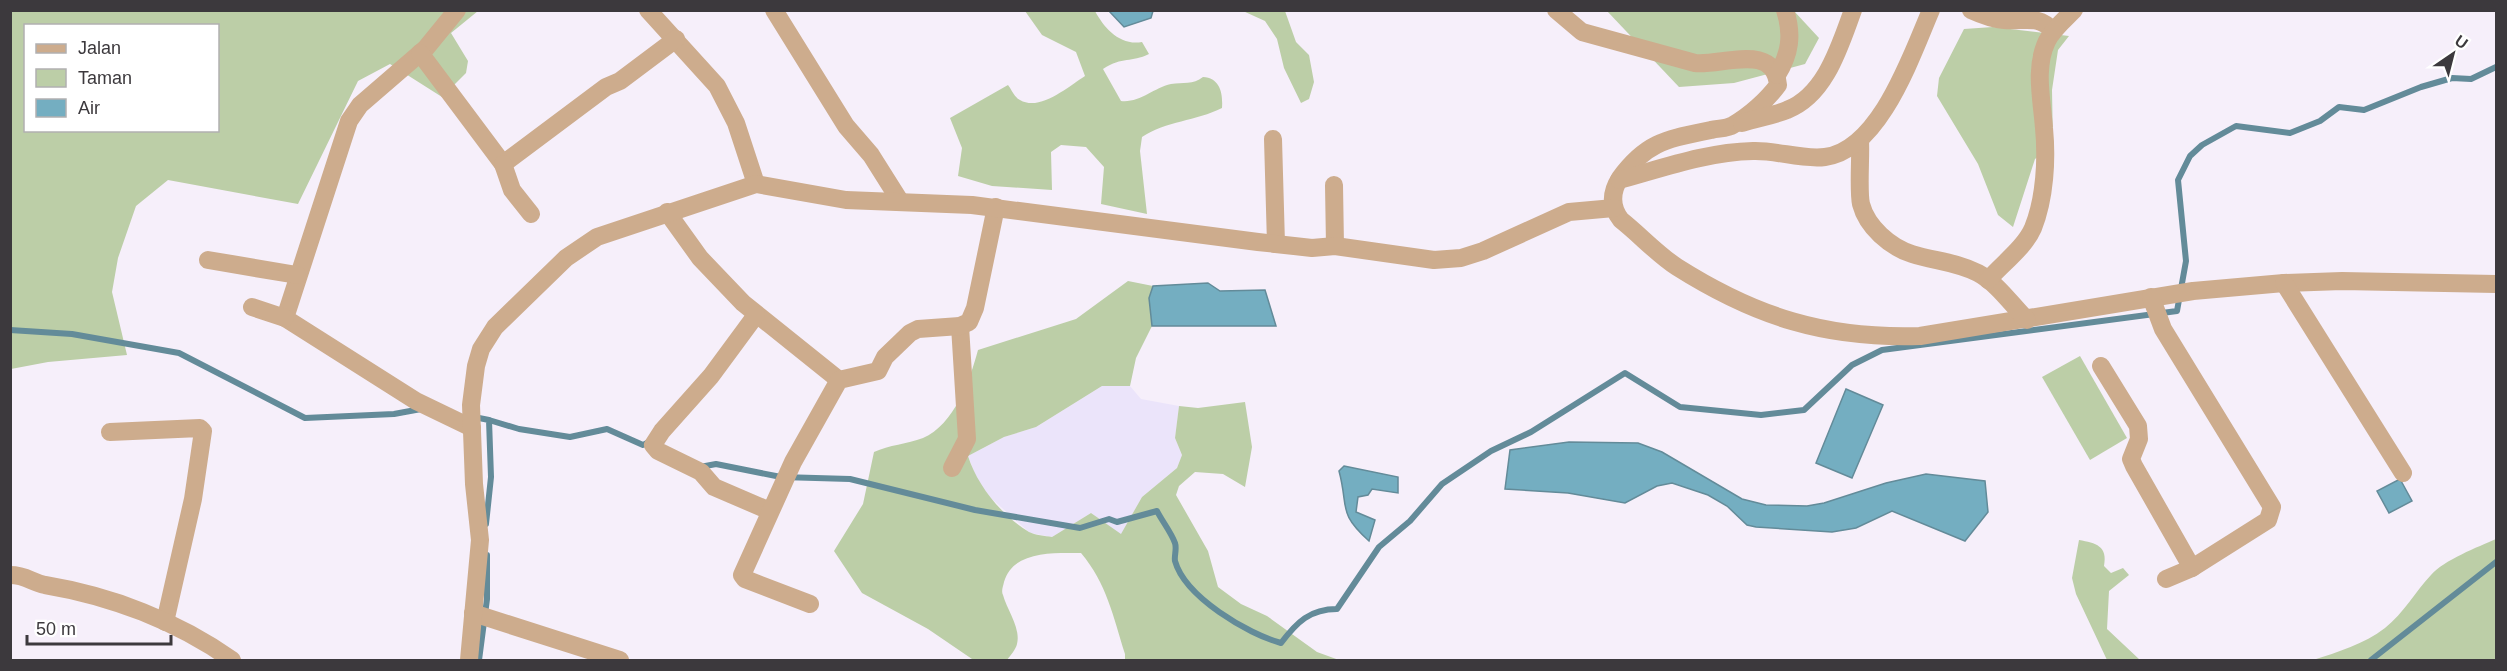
<svg xmlns="http://www.w3.org/2000/svg" width="2507" height="671" font-family="Helvetica,sans-serif">
	<style>
		.industrial { fill: #ebe4fa }
		.green { fill: #bccea7; fill-rule: evenodd }
		.water { fill: #74aec1; stroke: #638b99; stroke-width: 1.5 }
		.lines { fill: none; stroke-linecap: round; stroke-linejoin: round }
		.stream { stroke: #638b99; stroke-width: 6 }
		.minor { stroke: #cdac8d; stroke-width: 18 }
	</style>
	<rect width="100%" height="100%" fill="#f6effa"/>
	<path class="industrial" d="M1102,386H1130L1141,399L1179,406L1175,438L1182,455L1177,468L1142,497L1121,535L1091,513L1052,537L1030,533L992,499L978,482L968,456L1004,437L1036,427Z"/>
	<g class="green">
		<path d="M11,11H478L451,33L468,61L466,73L442,97L390,64L358,81L298,204L168,180L136,206L118,258L112,292L127,355L48,362L11,369ZM26,26H218V130H26Z"/>
		<path d="M1025,11H1095C1104,28 1120,46 1142,42L1149,54C1131,63 1123,56 1103,69L1121,101C1140,103 1153,88 1171,84C1183,82 1193,85 1203,77C1220,78 1223,93 1222,108C1196,121 1166,121 1142,137L1140,151L1147,214L1101,204L1104,167L1086,147L1061,145L1051,152L1052,190L992,186L958,176L962,148L950,118L1008,85C1012,90 1014,97 1020,100C1040,112 1069,86 1085,76L1076,52L1042,35Z"/>
		<path d="M1243,11H1285L1296,42L1309,55L1314,82L1309,99L1301,103L1284,68L1277,39L1265,21Z"/>
		<path d="M1607,11H1794L1819,38L1805,64L1734,83L1679,87Z"/>
		<path d="M1993,27L2069,36L2058,50L2052,90L2053,145L2035,159L2013,227L1998,215L1978,164L1937,96L1939,78L1964,29Z"/>
		<path d="M1128,281L1153,286L1149,298L1152,326L1136,358L1130,386H1102L1036,427L1004,437L968,456C977,485 1002,516 1029,532C1035,535 1045,536 1052,537L1091,513L1121,534L1142,497L1177,468L1182,455L1175,438L1179,406L1198,408L1245,402L1252,447L1245,487L1223,474L1195,472L1179,486L1176,495L1208,551L1218,587L1241,604L1267,616L1317,652L1339,660H1125V654C1113,616 1107,584 1081,553C1055,553 1013,550 1004,582C1003,587 1001,591 1003,595C1007,610 1021,628 1017,644C1016,649 1010,656 1007,660L972,659L928,629L862,593L834,551L863,504L874,452C889,445 907,444 923,438C954,425 970,380 978,350L1076,319Z"/>
		<path d="M2080,356L2127,438L2090,460L2042,377Z"/>
		<path d="M2496,539V660H2313C2338,652 2364,644 2385,628C2404,613 2415,592 2431,575C2444,560 2478,547 2496,539Z"/>
		<path d="M2079,540C2096,543 2108,546 2104,566L2111,573L2123,568L2129,575L2109,591L2107,629L2140,660H2107L2076,594L2072,578Z"/>
	</g>
	<g class="water">
		<path d="M1109,11H1153L1151,18L1124,27Z"/>
		<path d="M1208,283L1220,291L1265,290L1276,326H1152L1149,298L1153,286Z"/>
		<path d="M1846,389L1883,405L1852,478L1816,463Z"/>
		<path d="M1569,442L1638,443L1662,452L1742,499L1766,505L1807,506L1824,503L1886,483L1926,474L1985,481L1988,512L1965,541L1892,511L1856,528L1832,532L1756,527L1747,525L1727,506L1708,495L1672,483L1657,486L1625,503L1568,493L1505,489L1510,450Z"/>
		<path d="M1344,466L1398,477V493L1372,489L1368,495L1358,497L1356,512L1375,520L1369,541C1337,512 1349,508 1339,471Z"/>
		<path d="M2400,479L2412,501L2389,513L2377,491Z"/>
	</g>
	<g class="lines">
		<g class="stream">
			<path d="M10,330L72,334L179,353L305,418L394,414L421,409"/>
			<path d="M474,417L489,420L491,477L486,524"/>
			<path d="M489,420L519,429L570,437L607,429L643,445L652,440"/>
			<path d="M700,467L716,464L781,477L850,479L975,510L1080,528L1109,519L1117,522L1157,511C1162,521 1171,532 1175,543C1177,549 1174,556 1175,561C1185,597 1248,634 1281,643C1297,622 1310,609 1337,609L1379,547L1410,521L1442,484L1491,451L1531,432L1625,373L1680,407L1761,415L1804,410L1852,365L1882,350L2177,311L2186,261L2178,180L2190,156L2202,145L2236,126L2290,133L2320,121L2339,107L2364,110L2421,87L2452,78L2471,79L2496,67"/>
			<path d="M479,660L487,599V555"/>
			<path d="M2371,660L2496,562"/>
		</g>
		<g class="minor">
			<path d="M457,10L426,48L360,105L349,121L285,318L416,401L472,428"/>
			<path d="M648,10L717,86L736,123L756,184"/>
			<path d="M774,10L846,126L871,155L900,201"/>
			<path d="M1556,10L1582,32L1695,63C1722,66 1774,42 1778,85C1767,100 1749,116 1733,125C1727,129 1718,128 1711,130C1668,139 1647,141 1620,178C1611,192 1610,206 1621,220C1640,235 1657,254 1677,267C1756,317 1826,339 1920,336L2193,291L2284,283L2342,281L2496,284"/>
			<path d="M1971,10C1982,15 1992,19 2004,20C2024,22 2038,14 2053,31"/>
			<path d="M420,53L503,164L606,87L620,81L676,39"/>
			<path d="M1777,75C1790,54 1793,35 1785,10"/>
			<path d="M1742,123C1757,118 1773,116 1787,110C1826,95 1840,45 1853,10"/>
			<path d="M1273,139L1276,244"/>
			<path d="M1860,140C1861,155 1858,191 1861,204C1867,227 1890,247 1912,254C1934,261 1957,262 1978,273C1997,283 2012,305 2027,320"/>
			<path d="M503,164L512,190L531,214"/>
			<path d="M1619,180C1663,168 1707,152 1753,151C1777,150 1801,160 1825,157C1880,150 1912,54 1931,10"/>
			<path d="M1334,185L1335,246"/>
			<path d="M667,212L700,258L743,303L839,380"/>
			<path d="M208,260L297,275"/>
			<path d="M1988,280C2002,264 2025,247 2033,228C2045,198 2047,159 2044,128C2042,100 2034,68 2047,41C2053,29 2064,20 2074,10"/>
			<path d="M2284,283L2403,473"/>
			<path d="M2151,297L2163,329L2272,507L2268,520L2192,568L2166,579"/>
			<path d="M252,307L285,318"/>
			<path d="M756,315L711,376L662,431L653,445L658,451L701,472L714,487L770,511"/>
			<path d="M2101,366L2138,426L2139,439L2131,459L2134,466L2192,568"/>
			<path d="M110,432L200,428L203,431L193,499L165,622"/>
			<path d="M952,468L967,439L960,326"/>
			<path d="M10,575C26,575 31,582 45,585C111,596 177,621 232,660"/>
			<path d="M810,604L745,579L742,575L793,462L839,380L878,371L885,357L910,333L918,329L960,326L969,322L975,308L996,207"/>
			<path d="M473,613L620,660"/>
			<path d="M469,660L480,540L474,484L471,405L476,366L481,349L495,327L566,258L597,237L756,184L846,200L972,205L1258,242L1312,248L1335,246L1434,260L1461,258L1483,251L1569,212L1614,208"/>
		</g>
	</g>
	<rect width="2507" height="671" fill="none" stroke="#3c393d" stroke-width="24"/>
	<rect x="24" y="24" width="195" height="108" fill="#ffffff" stroke="#b1b0b1" stroke-width="1.5"/>
	<rect x="36" y="44" width="30" height="9" fill="#cdac8d" stroke="#b1b0b1" stroke-width="1.5"/>
	<text x="78" y="54" font-size="18" fill="#3c393d">Jalan</text>
	<rect x="36" y="69" width="30" height="18" fill="#bccea7" stroke="#b1b0b1" stroke-width="1.5"/>
	<text x="78" y="84" font-size="18" fill="#3c393d">Taman</text>
	<rect x="36" y="99" width="30" height="18" fill="#74aec1" stroke="#b1b0b1" stroke-width="1.5"/>
	<text x="78" y="114" font-size="18" fill="#3c393d">Air</text>
	<g transform="translate(2453 54) rotate(35)" stroke="#ffffff" stroke-width="4.5" paint-order="stroke">
	<path d="M0-4.5L10 22L0 15L-10 22Z" fill="#3c393d"/>
	<text y="-9" font-size="16" font-weight="bold" text-anchor="middle" fill="#3c393d">U</text>
	</g>
	<path d="M27 635v9h144v-9" fill="none" stroke="#3c393d" stroke-width="3"/>
	<text x="36" y="635" font-size="18" fill="#3c393d" stroke="#ffffff" stroke-width="4.5" paint-order="stroke">50 m</text>
</svg>
